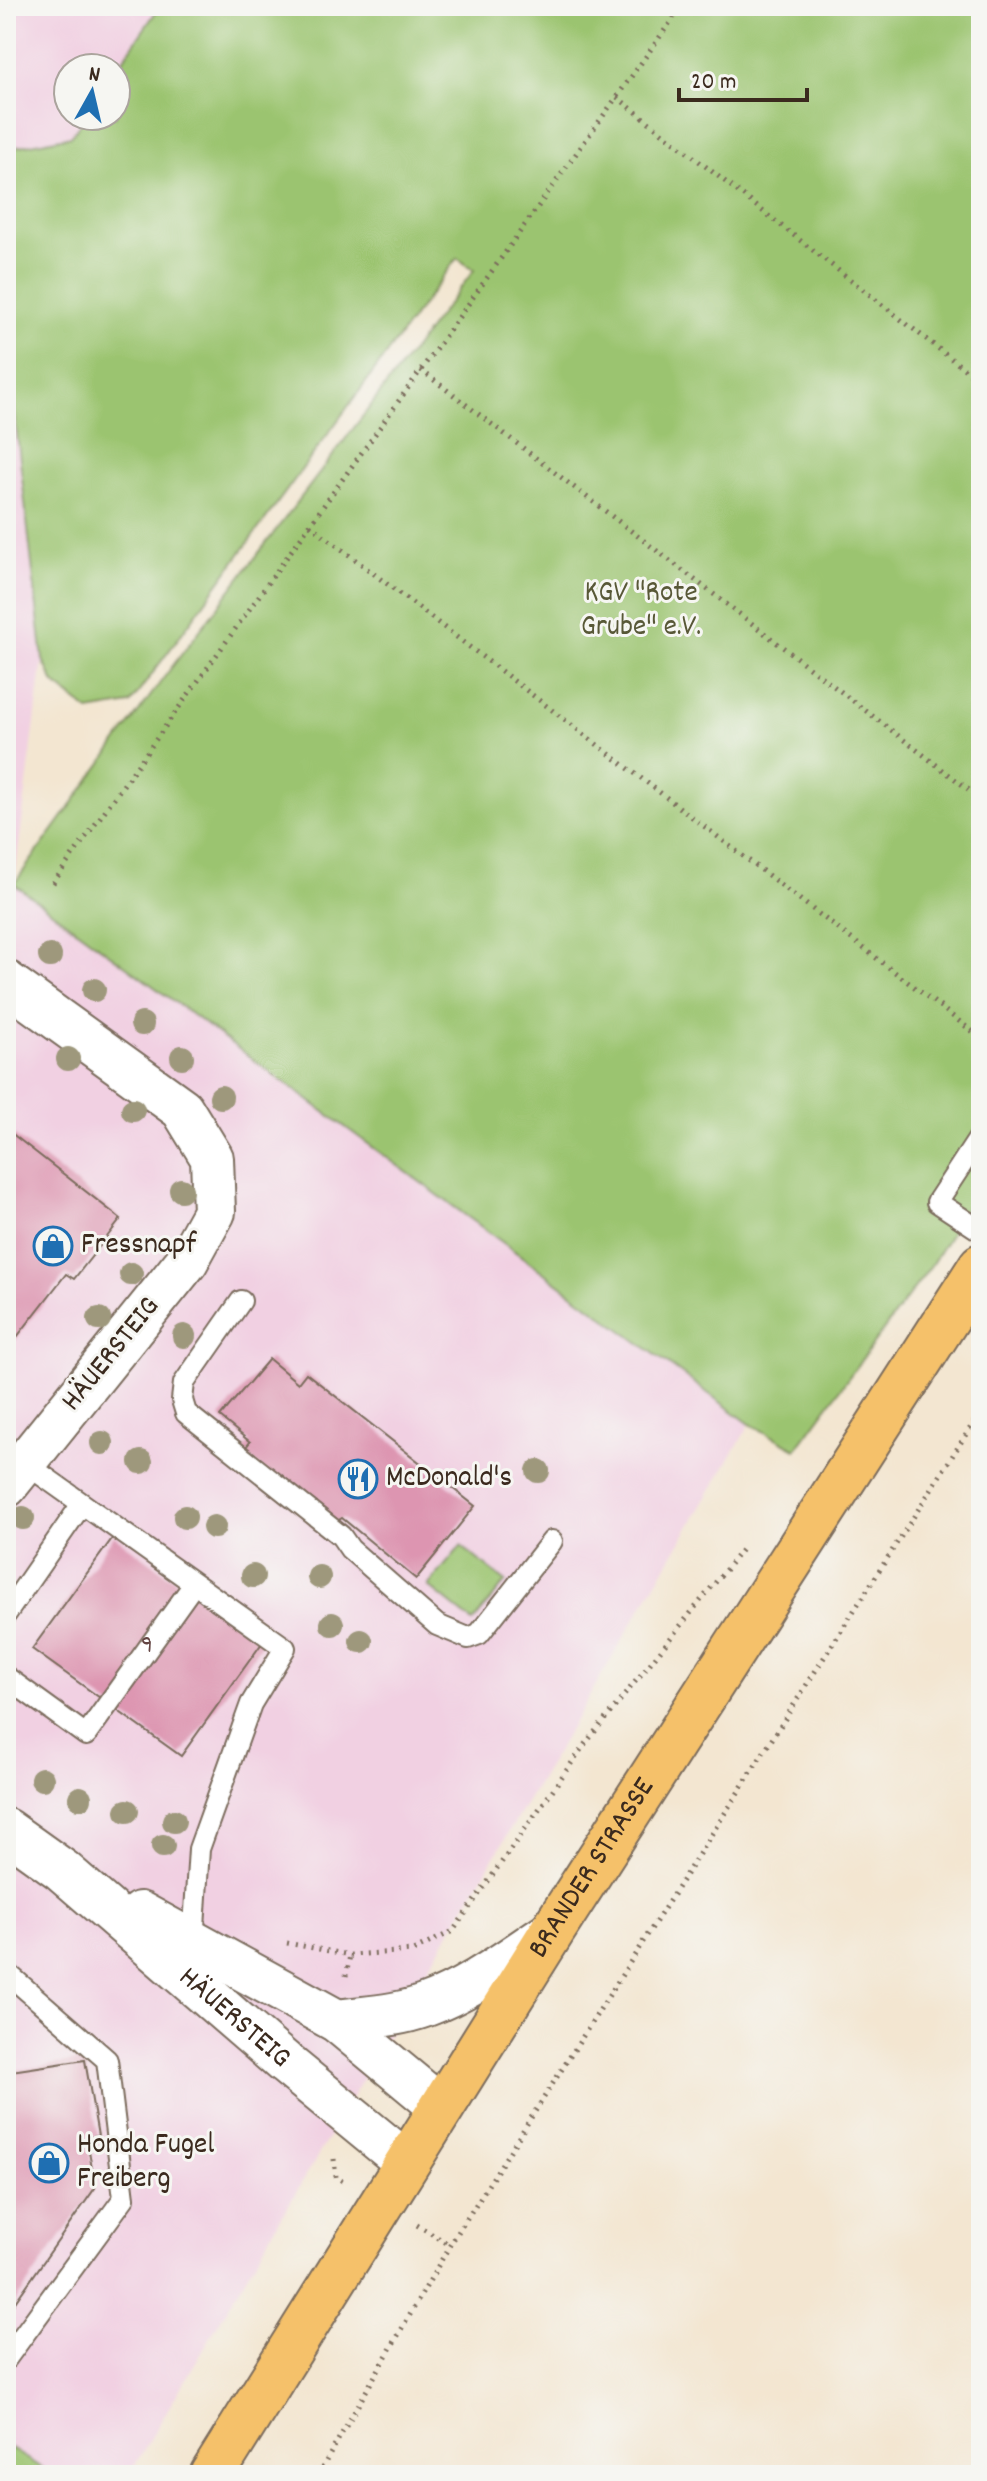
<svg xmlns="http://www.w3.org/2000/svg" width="987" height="2481" font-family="Dekko,sans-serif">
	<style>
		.built { fill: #f1d0e2 }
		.green { fill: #9bc470; stroke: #6b7747; stroke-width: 2 }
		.building { fill: #dd95b1 }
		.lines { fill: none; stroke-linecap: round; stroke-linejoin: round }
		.lane-casing { stroke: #7b6c5d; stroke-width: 24 }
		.street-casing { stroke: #7b6c5d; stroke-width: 46 }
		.primary-casing { stroke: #7b6c5d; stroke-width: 48 }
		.path { stroke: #7b6c5d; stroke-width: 5; stroke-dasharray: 2 6; stroke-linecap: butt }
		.lane { stroke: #fff; stroke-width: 20 }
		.street { stroke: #fff; stroke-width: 42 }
		.primary { stroke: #f5c16b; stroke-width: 44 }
		.tree { fill: #9e987c }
		.labels { text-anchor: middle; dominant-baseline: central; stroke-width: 6; stroke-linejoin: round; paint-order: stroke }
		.number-label { font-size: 26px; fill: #644543 }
		.park-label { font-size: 30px; fill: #585837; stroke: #f6f6f2 }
		.poi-label { font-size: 30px; fill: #3b2a1e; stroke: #f6f6f2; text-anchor: start }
		.street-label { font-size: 30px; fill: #3b2a1e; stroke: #f6f6f2 }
	</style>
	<rect width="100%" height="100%" fill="#f6f6f2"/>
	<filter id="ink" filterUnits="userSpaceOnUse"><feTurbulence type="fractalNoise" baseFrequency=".0125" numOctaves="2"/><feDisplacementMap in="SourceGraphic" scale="16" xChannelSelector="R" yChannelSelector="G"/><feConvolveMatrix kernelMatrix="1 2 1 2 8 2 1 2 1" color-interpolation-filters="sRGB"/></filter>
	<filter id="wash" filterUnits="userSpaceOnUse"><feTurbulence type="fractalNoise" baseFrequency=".006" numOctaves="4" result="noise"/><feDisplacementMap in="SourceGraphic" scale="32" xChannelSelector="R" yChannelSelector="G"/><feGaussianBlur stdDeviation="1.8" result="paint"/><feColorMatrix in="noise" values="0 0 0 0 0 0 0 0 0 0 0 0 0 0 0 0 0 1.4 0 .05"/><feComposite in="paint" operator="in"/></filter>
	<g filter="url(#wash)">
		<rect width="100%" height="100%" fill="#f3e6d1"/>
		<g class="built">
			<path d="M6,6H160L116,70V68H68V116H85L71,136L6,149Z"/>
			<path d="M6,338L43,660L14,884L750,1424L129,2475H6Z"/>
		</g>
		<g class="green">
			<path d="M160,6H981V1183L932,1264L796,1449L750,1424L14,884L165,676L474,270L457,258L130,704L89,711L54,683L43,660L6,338V149L71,136L85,116H116V70Z"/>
			<path d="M461,1546L506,1582L473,1622L428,1586Z"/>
			<path d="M6,2446L53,2475H6Z"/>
		</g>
		<g id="blocks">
			<g class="building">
				<path d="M6,1129L121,1219L74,1279L66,1274L6,1351Z"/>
				<path d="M269,1359L298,1383L306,1373L475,1506L416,1579L342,1518L331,1525L242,1452L250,1442L220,1417Z"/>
				<path d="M114,1536L262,1643L181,1756L32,1649Z"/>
				<path d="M85,2060L98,2136L87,2138L95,2188L6,2315V2079H12L11,2071Z"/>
			</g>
		</g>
	</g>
	<g filter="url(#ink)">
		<use href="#blocks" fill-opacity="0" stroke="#7b6c5d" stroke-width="2"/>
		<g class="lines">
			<defs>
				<g id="lane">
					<path d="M981,1135L937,1202L981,1231"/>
					<path d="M241,1301L184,1383L182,1400L186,1413L341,1536L350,1549L437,1625L468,1638L479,1634L552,1541"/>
					<path d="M25,1463L285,1648L251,1704L199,1849L193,1943"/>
					<path d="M6,1614L82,1504"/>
					<path d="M6,1677L86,1735L194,1584"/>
					<path d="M6,1972L107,2060L124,2198L6,2359"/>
				</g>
				<g id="street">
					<path d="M6,982L182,1109L212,1158L214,1212L187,1261L6,1486"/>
					<path id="s1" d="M6,1830L62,1870L285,2063L407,2163"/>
					<path d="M140,1913L337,2021L442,2108"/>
					<path d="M337,2021C366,2017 397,2016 424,2006C471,1989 512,1957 553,1930"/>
				</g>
				<g id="primary">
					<path id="s2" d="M212,2475L553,1930L981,1266"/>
				</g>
			</defs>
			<use href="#lane" class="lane-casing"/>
			<use href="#street" class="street-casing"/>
			<use href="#primary" class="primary-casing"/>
			<g class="path">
				<path d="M617,97L981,382"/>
				<path d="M421,370L981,799"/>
				<path d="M310,525L981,1038"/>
				<path d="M53,883L682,6"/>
				<path d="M287,1943L350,1955L413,1951L453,1931L585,1744L744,1547"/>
				<path d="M346,1976L350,1955"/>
				<path d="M334,2159L336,2177L346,2183"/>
				<path d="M417,2225L450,2245"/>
				<path d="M318,2475L450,2245L981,1411"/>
			</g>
			<use href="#lane" class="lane"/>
			<use href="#street" class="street"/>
			<use href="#primary" class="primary"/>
		</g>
		<g class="tree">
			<circle cx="50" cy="956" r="12"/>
			<circle cx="94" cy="990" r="12"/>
			<circle cx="142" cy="1024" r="12"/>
			<circle cx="182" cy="1057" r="12"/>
			<circle cx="68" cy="1059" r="12"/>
			<circle cx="221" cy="1097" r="12"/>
			<circle cx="133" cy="1110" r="12"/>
			<circle cx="181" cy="1190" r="12"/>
			<circle cx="131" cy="1274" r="12"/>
			<circle cx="99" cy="1319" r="12"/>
			<circle cx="184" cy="1336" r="12"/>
			<circle cx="102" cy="1443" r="12"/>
			<circle cx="141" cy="1462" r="12"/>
			<circle cx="538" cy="1471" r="12"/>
			<circle cx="185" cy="1517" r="12"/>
			<circle cx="23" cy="1518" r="12"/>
			<circle cx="214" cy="1527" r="12"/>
			<circle cx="253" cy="1576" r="12"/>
			<circle cx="319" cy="1577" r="12"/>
			<circle cx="332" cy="1624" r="12"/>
			<circle cx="361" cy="1641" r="12"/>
			<circle cx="42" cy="1779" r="12"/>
			<circle cx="80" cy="1798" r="12"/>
			<circle cx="127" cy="1811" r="12"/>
			<circle cx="174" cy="1821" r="12"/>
			<circle cx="163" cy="1846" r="12"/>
		</g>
	</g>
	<defs>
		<symbol id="shop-ring" viewBox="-11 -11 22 22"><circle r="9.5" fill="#f6f6f2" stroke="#1f6fb2" stroke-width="1.5"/><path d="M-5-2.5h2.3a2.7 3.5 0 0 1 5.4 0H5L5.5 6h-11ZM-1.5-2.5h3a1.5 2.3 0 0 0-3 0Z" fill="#1f6fb2"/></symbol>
		<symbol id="restaurant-ring" viewBox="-11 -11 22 22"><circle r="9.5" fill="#f6f6f2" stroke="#1f6fb2" stroke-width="1.5"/><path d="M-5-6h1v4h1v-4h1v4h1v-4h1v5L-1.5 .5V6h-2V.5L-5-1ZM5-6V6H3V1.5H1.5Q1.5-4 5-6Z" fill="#1f6fb2"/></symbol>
	</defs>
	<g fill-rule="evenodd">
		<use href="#shop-ring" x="31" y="1224" width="44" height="44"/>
		<use href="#restaurant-ring" x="336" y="1457" width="44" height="44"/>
		<use href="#shop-ring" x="27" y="2141" width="44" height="44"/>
	</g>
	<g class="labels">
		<g class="number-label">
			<text x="147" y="1646">9</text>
		</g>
		<g class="park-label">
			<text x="641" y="594">KGV "Rote<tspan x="641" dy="34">Grube" e.V.</tspan></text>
		</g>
		<g class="poi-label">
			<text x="81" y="1246">Fressnapf</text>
			<text x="386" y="1479">McDonald's</text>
			<text x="77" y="2146">Honda Fugel<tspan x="77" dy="34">Freiberg</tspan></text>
		</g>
		<g class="street-label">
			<text transform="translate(112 1355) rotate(-51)">HÄUERSTEIG</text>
			<text stroke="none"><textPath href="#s2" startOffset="716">BRANDER STRASSE</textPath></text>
			<text stroke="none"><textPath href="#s1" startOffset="296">HÄUERSTEIG</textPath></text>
		</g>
	</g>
	<rect width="987" height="2481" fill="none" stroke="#f6f6f2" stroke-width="32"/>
	<g transform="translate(92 92) rotate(8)"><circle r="38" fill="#f6f6f2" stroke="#aba49d" stroke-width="2"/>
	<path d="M0-6L14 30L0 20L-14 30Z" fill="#1f6fb2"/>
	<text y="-12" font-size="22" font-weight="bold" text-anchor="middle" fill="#3b2a1e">N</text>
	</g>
	<path d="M679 88v12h128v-12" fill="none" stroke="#3b2a1e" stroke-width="4"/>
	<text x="691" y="88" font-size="24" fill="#3b2a1e" stroke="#f6f6f2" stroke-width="6" paint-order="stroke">20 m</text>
</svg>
